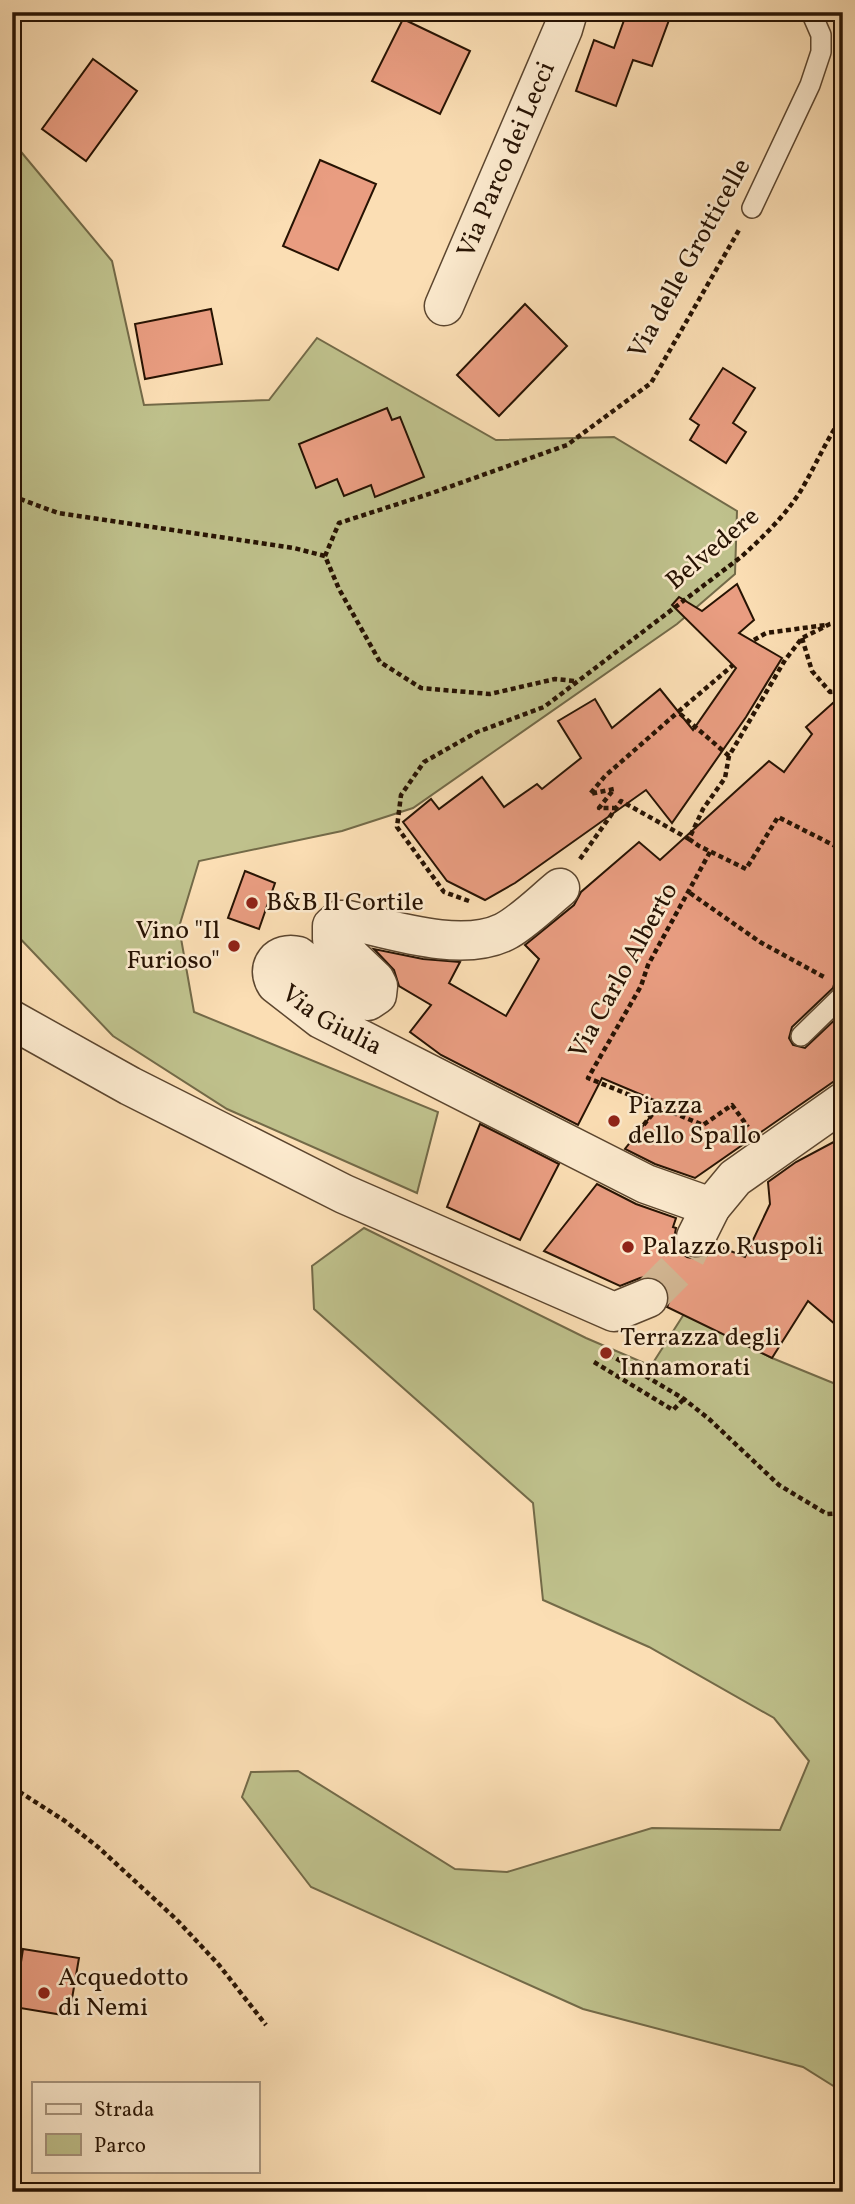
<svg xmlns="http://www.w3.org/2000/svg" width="855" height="2204" font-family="Vollkorn,serif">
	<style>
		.green { fill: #bfc18c; stroke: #736a48; stroke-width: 2 }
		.building { fill: #e99d81; stroke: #271303; stroke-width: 2 }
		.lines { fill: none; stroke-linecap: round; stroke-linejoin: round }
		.street-tunnel { stroke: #d1b591; stroke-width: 38; stroke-dasharray: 38 19; stroke-linecap: butt }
		.lane-casing { stroke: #5c462f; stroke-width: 22 }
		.street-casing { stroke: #5c462f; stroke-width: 41 }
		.path { stroke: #271303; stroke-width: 4.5; stroke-dasharray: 5 3.5; stroke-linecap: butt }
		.lane { stroke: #fceace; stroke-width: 19 }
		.street { stroke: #fceace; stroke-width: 38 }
		.poi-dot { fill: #8f2418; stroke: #fceace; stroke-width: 2.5 }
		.labels { text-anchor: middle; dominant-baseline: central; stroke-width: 5; stroke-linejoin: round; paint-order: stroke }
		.street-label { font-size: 26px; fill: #271303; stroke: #fceace }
		.poi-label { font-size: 26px; fill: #271303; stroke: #fceace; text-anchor: start }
	</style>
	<rect width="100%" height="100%" fill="#fbdeb4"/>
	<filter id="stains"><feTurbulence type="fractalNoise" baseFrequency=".00286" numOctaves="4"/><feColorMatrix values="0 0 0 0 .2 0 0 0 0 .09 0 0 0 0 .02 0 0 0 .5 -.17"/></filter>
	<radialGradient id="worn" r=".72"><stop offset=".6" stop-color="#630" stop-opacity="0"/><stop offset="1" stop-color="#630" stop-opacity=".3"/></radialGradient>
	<g class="green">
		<path d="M12,141L112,261L144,405L269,400L317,338L496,440L614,437L737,511L735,574L677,624L413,808L342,831L199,861L179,927L194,1012L438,1112L417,1193L227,1109L113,1036L12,930Z"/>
		<path d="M364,1228L586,1338L651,1366L684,1314L772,1358L843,1387V2092L803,2067L583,2009L311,1887L242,1797L251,1772L298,1771L455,1869L507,1872L652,1828L780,1830L809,1761L774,1718L649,1647L543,1600L533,1503L314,1309L312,1266Z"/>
	</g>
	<g class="building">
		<path d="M627,12H672L652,66L633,60L616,106L576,91L594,40L614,48Z"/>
		<path d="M403,19L470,51L440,114L372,81Z"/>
		<path d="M93,59L137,91L86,161L42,129Z"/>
		<path d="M320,160L376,184L338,270L283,246Z"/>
		<path d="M525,304L567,346L499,416L457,375Z"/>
		<path d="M211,309L222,364L145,379L135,324Z"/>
		<path d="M723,368L755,388L733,423L746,432L726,463L690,440L699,425L690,419Z"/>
		<path d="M387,408L392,420L400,417L424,477L375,497L371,485L344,496L337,479L316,488L299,444Z"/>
		<path d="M737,584L754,620L739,633L782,658L746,717L672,823L646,790L515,883L485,900L447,881L403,822L431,799L439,809L482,777L504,807L537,784L542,789L581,758L558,721L595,699L612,728L660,689L693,730L736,668L672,605L679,597L702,611Z"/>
		<path d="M843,694V953L833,988L792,1027L789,1038L793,1045L805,1048L842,1013L843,1075L695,1178L655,1164L625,1149L661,1103L602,1078L578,1125L441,1055L410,1032L431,1005L399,986L394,970L374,949L423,959L460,962L449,983L506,1016L539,959L525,945L574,905L581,892L639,842L660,860L769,761L784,772L812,734L806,727Z"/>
		<path d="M245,871L275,883L259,929L228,918Z"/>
		<path d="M480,1124L559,1164L520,1240L447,1207Z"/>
		<path d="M843,1137V1331L808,1301L772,1358L667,1307L670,1300L668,1290L661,1280L650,1276L640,1278L620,1286L544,1251L597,1184L636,1204L676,1218L673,1227L676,1228L674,1239L678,1250L687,1257L697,1259L707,1256L716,1245L745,1257L770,1204L768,1182L796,1162Z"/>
		<path d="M23,1949L79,1958L69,2016L14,2007Z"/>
	</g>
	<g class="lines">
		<path class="street-tunnel" d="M648,1298L682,1264L696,1237"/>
		<defs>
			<g id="lane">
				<path d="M752,208L810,85L821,52V35L811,12"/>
				<path d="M801,1036L843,995"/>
			</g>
			<g id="street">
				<path id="s1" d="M444,306L563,29L568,12"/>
				<path id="s2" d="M560,888C544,901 522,923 504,932C461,953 393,930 348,920H339L332,926V939L375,980L378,986L377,995L368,1001L353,999L298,956C278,951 265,967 276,984L321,1019L646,1184L711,1207"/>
				<path d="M12,1020L130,1086L344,1194L614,1312L648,1298"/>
				<path d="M696,1237L711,1207L735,1178L843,1102"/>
			</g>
		</defs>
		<use href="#lane" class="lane-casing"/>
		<use href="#street" class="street-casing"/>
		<g class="path">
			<path d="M12,496L58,513L294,548L325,556"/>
			<path d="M802,638L812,671L830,692L843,691"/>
			<path d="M754,640L766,633L826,625"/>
			<path d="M574,681L555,679L490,694L421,688L380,662L339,589L325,556L339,523L432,493L567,445L651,383L739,230"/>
			<path d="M729,756L678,712L733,665"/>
			<path d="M617,808H599L614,789L590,794L605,776L678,712"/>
			<path d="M689,839L699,846L746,869L778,817L843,850"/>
			<path d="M710,852L648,965L641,986L588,1078L703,1125L732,1105L748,1127"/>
			<path d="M580,859L621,801L689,839L703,809L725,778L729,756L785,660L802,638L830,624L843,621"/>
			<path d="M690,893L760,942L824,977"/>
			<path d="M469,901L444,892L397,827L401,795L424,762L477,732L544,707L741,557C763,537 784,517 800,492C815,467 826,440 843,416"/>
			<path d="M633,1138L659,1106"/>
			<path d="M608,1347L607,1353L684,1399L709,1419L779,1485L827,1514L843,1513"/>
			<path d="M594,1362L673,1410L684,1399"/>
			<path d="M12,1787L65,1821L98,1847L176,1919L219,1965L266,2025"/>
		</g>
		<use href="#lane" class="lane"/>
		<use href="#street" class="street"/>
	</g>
	<g class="poi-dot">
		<circle cx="252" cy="903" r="7"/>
		<circle cx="234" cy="946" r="7"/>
		<circle cx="614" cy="1121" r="7"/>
		<circle cx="628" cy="1247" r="7"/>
		<circle cx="606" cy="1353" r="7"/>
		<circle cx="44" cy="1993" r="7"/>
	</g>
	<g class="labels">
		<g class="street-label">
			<text stroke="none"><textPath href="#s1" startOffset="159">Via Parco dei Lecci</textPath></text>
			<text transform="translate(690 259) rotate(-61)">Via delle Grotticelle</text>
			<text transform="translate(713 549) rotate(-40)">Belvedere</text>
			<text transform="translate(624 971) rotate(-61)">Via Carlo Alberto</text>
			<text stroke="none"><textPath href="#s2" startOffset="548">Via Giulia</textPath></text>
		</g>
		<g class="poi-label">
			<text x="266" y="903">B&amp;B Il Cortile</text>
			<text x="220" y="931" text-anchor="end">Vino "Il<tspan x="220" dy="30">Furioso"</tspan></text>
			<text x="628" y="1106">Piazza<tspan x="628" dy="30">dello Spallo</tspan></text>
			<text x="642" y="1247">Palazzo Ruspoli</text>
			<text x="620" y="1338">Terrazza degli<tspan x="620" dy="30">Innamorati</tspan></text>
			<text x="58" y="1978">Acquedotto<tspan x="58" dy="30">di Nemi</tspan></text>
		</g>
	</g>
	<rect width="855" height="2204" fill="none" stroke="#fbdeb4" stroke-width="42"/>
	<rect x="14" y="14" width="827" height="2176" fill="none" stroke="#271303" stroke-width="3.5"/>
	<rect x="21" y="21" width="813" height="2162" fill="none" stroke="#271303" stroke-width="2"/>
	<rect x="32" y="2082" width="228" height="91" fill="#fceace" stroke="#a7947d" stroke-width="2"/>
	<rect x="46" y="2104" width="35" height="10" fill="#fceace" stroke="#a7947d" stroke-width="2"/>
	<text x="94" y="2116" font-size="21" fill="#271303">Strada</text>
	<rect x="46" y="2134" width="35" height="21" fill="#bfc18c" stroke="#a7947d" stroke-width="2"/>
	<text x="94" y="2152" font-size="21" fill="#271303">Parco</text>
	<rect width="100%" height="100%" filter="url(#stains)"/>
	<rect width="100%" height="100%" fill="url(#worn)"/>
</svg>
